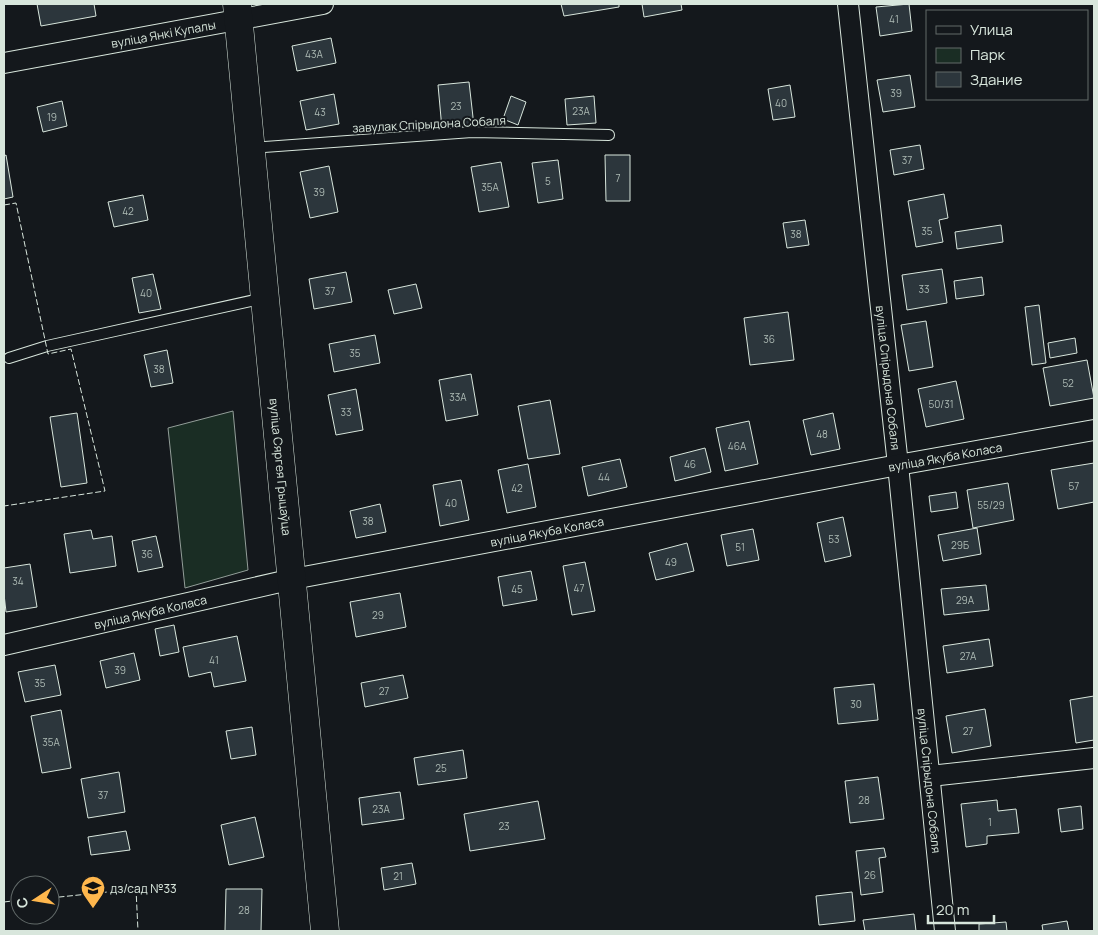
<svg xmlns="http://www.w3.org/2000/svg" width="1098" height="935" font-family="Manrope,sans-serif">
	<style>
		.green { fill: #1a2d24; stroke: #939e99 }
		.building { fill: #2c363c; stroke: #d8e6dc }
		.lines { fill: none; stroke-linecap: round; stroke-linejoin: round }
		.lane-casing { stroke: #d8e6dc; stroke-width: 12 }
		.street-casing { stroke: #d8e6dc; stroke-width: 22 }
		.primary-casing { stroke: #d8e6dc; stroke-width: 29 }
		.lane { stroke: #14181c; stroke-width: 10 }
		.street { stroke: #14181c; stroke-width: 20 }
		.primary { stroke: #14181c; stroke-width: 28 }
		.fence { stroke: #d8e6dc; stroke-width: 1; stroke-dasharray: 6 2.5; stroke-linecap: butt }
		.labels { text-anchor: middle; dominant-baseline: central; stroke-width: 4; stroke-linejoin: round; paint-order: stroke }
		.number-label { font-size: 10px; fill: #adbab4 }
		.street-label { font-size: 12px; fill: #d8e6dc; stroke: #14181c }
		.poi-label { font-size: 12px; fill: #d8e6dc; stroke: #14181c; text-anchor: start }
	</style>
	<rect width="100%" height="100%" fill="#14181c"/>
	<path class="green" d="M233,411L248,570L185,588L168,428Z"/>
	<g class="building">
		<path d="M37,4H94L96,16L41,26Z"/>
		<path d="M561,4H619V7L564,16Z"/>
		<path d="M642,4H681L682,10L644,17Z"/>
		<path d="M909,4L912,31L880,36L876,7Z"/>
		<path d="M331,38L336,63L297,71L292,46Z"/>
		<path d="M910,75L915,107L883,112L877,80Z"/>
		<path d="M469,82L474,126L442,129L438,85Z"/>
		<path d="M790,85L795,117L773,120L768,89Z"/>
		<path d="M334,94L339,124L306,130L300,101Z"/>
		<path d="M511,96L526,102L518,125L503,119Z"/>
		<path d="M594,96L596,123L567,125L565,99Z"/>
		<path d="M62,101L67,126L43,132L37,107Z"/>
		<path d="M920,145L924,169L894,175L890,150Z"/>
		<path d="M6,155L13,197L4,199V156Z"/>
		<path d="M605,155H630V201H606Z"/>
		<path d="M558,160L563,199L538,203L532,163Z"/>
		<path d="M501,162L509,207L479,212L471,167Z"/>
		<path d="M329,166L338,212L310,218L300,172Z"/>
		<path d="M944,194L948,218L939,220L943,242L916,247L908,201Z"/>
		<path d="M143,195L148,220L114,227L108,202Z"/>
		<path d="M805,220L809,245L787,248L783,223Z"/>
		<path d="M1001,225L1003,242L957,249L955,232Z"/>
		<path d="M942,269L947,303L907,310L902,275Z"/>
		<path d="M346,272L352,302L314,309L309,279Z"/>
		<path d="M153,274L161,309L139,313L132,278Z"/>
		<path d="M982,277L984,295L956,299L954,281Z"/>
		<path d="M416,284L422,308L394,314L388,290Z"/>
		<path d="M1039,305L1046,363L1032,365L1025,307Z"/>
		<path d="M788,312L794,360L750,365L744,318Z"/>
		<path d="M926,321L933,367L909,371L901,325Z"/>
		<path d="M375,335L380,363L334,372L329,344Z"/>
		<path d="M1075,338L1077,353L1050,358L1048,343Z"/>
		<path d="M167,350L173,383L151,387L144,355Z"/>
		<path d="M1087,360L1094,398L1050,406L1043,368Z"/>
		<path d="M471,374L478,415L446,421L439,380Z"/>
		<path d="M956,381L964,419L926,427L918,389Z"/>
		<path d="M356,389L363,430L336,435L328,395Z"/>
		<path d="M550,400L560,454L528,459L518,406Z"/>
		<path d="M77,413L87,483L61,487L50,417Z"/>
		<path d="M833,413L840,449L811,455L803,420Z"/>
		<path d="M749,421L758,464L725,471L716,428Z"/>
		<path d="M705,448L711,472L675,481L670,457Z"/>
		<path d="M620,459L627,487L588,496L582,467Z"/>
		<path d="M1094,463V502L1058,509L1051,470Z"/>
		<path d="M528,464L536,507L507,513L498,470Z"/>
		<path d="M461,480L469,520L440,526L433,485Z"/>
		<path d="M1008,483L1014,520L973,528L967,490Z"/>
		<path d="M956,492L958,508L931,512L929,496Z"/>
		<path d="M380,504L386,532L356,538L350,511Z"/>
		<path d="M843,517L851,556L825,562L817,523Z"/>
		<path d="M977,528L981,554L943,561L938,535Z"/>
		<path d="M753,529L759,560L727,566L721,535Z"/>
		<path d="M91,530L93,539L112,536L116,566L70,573L64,534Z"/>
		<path d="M156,536L163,567L138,572L132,541Z"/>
		<path d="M687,543L694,571L656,580L649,553Z"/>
		<path d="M585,562L595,611L572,615L563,566Z"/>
		<path d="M30,564L37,607L6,612L4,594V568Z"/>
		<path d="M531,571L537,600L503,606L498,577Z"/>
		<path d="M986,585L989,610L944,615L941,589Z"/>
		<path d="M400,593L406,627L356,637L350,602Z"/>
		<path d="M174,625L179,652L160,656L155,629Z"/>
		<path d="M237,636L246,681L214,687L211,672L189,677L183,647Z"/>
		<path d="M989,639L993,666L947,673L943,646Z"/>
		<path d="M134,653L140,680L106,688L100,661Z"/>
		<path d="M55,665L61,695L25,702L18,672Z"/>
		<path d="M403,675L408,698L365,707L361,683Z"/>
		<path d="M874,684L878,720L838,724L834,688Z"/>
		<path d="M1094,696V740L1076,743L1070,700Z"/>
		<path d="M985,709L991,746L952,753L946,716Z"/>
		<path d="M61,710L71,768L42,773L31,716Z"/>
		<path d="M252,727L256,755L231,759L226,731Z"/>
		<path d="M463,750L467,778L418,785L414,758Z"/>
		<path d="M119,772L125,812L88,818L81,779Z"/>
		<path d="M878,777L884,819L850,823L845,781Z"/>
		<path d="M400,792L404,819L362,825L359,798Z"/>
		<path d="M997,800L998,811L1016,809L1019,833L987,836V844L966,847L961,804Z"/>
		<path d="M538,801L545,839L470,851L464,814Z"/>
		<path d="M1081,806L1083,829L1061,832L1058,809Z"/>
		<path d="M255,817L264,857L229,865L221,825Z"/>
		<path d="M126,831L130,850L91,855L88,837Z"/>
		<path d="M884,848L886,857L879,858L883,892L861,895L856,851Z"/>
		<path d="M412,863L416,884L384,890L381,868Z"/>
		<path d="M226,889H262L261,931H225Z"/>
		<path d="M852,892L855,921L819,925L816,896Z"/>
		<path d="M914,914L916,931H865L863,920Z"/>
		<path d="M1067,921L1069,931H1043L1042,925Z"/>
		<path d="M1006,922L1007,931H979V924Z"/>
	</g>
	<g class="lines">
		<defs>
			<g id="lane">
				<path d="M252,148L472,132L609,135"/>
				<path d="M9,358L47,346L264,298"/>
			</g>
			<g id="street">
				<path id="s1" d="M848,4L898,465L945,931"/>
				<path id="s2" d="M4,63L323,4"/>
				<path id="s3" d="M4,645L293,579L898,465L1094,430"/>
				<path d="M930,776L1094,758"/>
			</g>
			<g id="primary">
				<path id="s4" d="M237,4L325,931"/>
			</g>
		</defs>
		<use href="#lane" class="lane-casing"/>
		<use href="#street" class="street-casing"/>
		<use href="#primary" class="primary-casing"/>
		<use href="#lane" class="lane"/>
		<use href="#street" class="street"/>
		<use href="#primary" class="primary"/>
		<g class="fence">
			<path d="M4,205L16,203L48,354L71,349L105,491L4,506"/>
			<path d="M50,898L136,889L138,931"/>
			<path d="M4,902L20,900"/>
		</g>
	</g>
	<defs>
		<symbol id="school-pin" viewBox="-11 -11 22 30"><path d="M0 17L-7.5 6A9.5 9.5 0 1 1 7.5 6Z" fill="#ffb74d" stroke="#14181c"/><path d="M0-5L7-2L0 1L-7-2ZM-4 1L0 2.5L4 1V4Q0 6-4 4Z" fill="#111"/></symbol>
	</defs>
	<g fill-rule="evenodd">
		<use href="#school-pin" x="79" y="874" width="28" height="38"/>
	</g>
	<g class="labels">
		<g class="number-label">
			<text x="894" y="19">41</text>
			<text x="314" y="54">43А</text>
			<text x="896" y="93">39</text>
			<text x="781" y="103">40</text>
			<text x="456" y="106">23</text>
			<text x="581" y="111">23А</text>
			<text x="320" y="112">43</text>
			<text x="52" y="117">19</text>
			<text x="907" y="160">37</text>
			<text x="618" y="178">7</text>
			<text x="548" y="181">5</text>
			<text x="490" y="187">35А</text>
			<text x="319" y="192">39</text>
			<text x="128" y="211">42</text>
			<text x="927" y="231">35</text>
			<text x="796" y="234">38</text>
			<text x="924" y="289">33</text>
			<text x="330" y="291">37</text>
			<text x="146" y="293">40</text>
			<text x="769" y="339">36</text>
			<text x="355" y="353">35</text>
			<text x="159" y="369">38</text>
			<text x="1068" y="383">52</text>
			<text x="458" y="397">33А</text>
			<text x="941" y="404">50/31</text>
			<text x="346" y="412">33</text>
			<text x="822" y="434">48</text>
			<text x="737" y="446">46А</text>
			<text x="690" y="464">46</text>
			<text x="604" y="477">44</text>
			<text x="1074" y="486">57</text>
			<text x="517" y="488">42</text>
			<text x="451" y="503">40</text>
			<text x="991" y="505">55/29</text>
			<text x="368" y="521">38</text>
			<text x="834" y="539">53</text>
			<text x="960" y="545">29Б</text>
			<text x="740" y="547">51</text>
			<text x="147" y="554">36</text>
			<text x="671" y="562">49</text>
			<text x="18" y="581">34</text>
			<text x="579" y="588">47</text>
			<text x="517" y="589">45</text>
			<text x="965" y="600">29А</text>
			<text x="378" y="615">29</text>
			<text x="968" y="656">27А</text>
			<text x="214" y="660">41</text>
			<text x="120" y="670">39</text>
			<text x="40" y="683">35</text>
			<text x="384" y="691">27</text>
			<text x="856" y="704">30</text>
			<text x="968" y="731">27</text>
			<text x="51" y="742">35А</text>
			<text x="441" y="768">25</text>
			<text x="103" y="795">37</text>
			<text x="864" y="800">28</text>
			<text x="381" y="809">23А</text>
			<text x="990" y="822">1</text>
			<text x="504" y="826">23</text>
			<text x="870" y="875">26</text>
			<text x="398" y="876">21</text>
			<text x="244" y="910">28</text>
		</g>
		<g class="street-label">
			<text stroke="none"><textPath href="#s2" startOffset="162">вуліца Янкі Купалы</textPath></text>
			<text transform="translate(429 124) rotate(-3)">завулак Спірыдона Собаля</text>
			<text stroke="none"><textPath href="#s1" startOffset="376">вуліца Спірыдона Собаля</textPath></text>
			<text stroke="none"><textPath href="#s3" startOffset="960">вуліца Якуба Коласа</textPath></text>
			<text stroke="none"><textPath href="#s4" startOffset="465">вуліца Сяргея Грыцаўца</textPath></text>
			<text stroke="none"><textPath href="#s3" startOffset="555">вуліца Якуба Коласа</textPath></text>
			<text stroke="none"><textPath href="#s3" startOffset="150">вуліца Якуба Коласа</textPath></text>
			<text stroke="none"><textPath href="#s1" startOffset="781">вуліца Спірыдона Собаля</textPath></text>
		</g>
		<g class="poi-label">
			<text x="110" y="888">дз/сад №33</text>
		</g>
	</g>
	<rect width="1098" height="935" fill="none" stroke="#d8e6dc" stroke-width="10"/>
	<rect x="926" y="10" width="162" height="90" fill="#14181c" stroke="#626a69"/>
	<rect x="936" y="26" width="25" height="8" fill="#14181c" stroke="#626a69"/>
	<text x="970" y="35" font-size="15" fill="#d8e6dc">Улица</text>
	<rect x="936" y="48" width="25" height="15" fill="#1a2d24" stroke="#626a69"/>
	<text x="970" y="60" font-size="15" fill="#d8e6dc">Парк</text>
	<rect x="936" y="72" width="25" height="15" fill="#2c363c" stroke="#626a69"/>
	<text x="970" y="85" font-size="15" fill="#d8e6dc">Здание</text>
	<g transform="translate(35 900) rotate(258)"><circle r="24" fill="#14181c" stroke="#626a69"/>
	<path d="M0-4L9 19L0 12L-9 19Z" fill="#ffb74d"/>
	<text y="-8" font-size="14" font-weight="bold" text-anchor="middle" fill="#d8e6dc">С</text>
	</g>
	<path d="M928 915v8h66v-8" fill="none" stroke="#d8e6dc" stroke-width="2.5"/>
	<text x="936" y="915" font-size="15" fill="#d8e6dc" stroke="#14181c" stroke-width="4" paint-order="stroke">20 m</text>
</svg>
